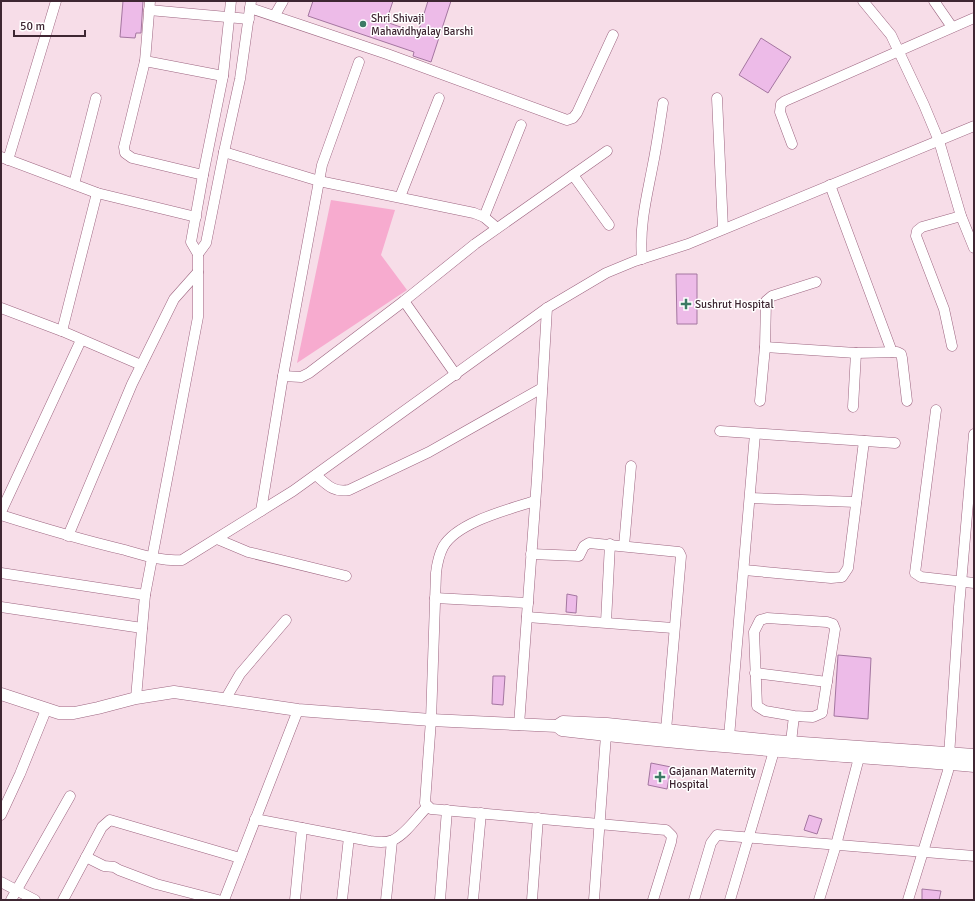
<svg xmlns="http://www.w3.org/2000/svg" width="975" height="901" font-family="Signika,sans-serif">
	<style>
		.green { fill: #f7abcf }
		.building { fill: #edbbe8; stroke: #a476a0 }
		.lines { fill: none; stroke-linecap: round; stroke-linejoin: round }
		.minor-casing { stroke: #9d6580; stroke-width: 11 }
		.major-casing { stroke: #9d6580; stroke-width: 13 }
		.minor { stroke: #fff; stroke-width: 10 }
		.major { stroke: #fff; stroke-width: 12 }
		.poi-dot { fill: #3d7a65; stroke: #fff; stroke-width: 1.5 }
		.labels { text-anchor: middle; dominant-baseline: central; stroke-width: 3; stroke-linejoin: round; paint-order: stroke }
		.poi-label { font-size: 11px; fill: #3e2632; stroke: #fff; text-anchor: start }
	</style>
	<rect width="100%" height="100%" fill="#f7dde8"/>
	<path class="green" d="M331,200L395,210L381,255L407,290L297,363Z"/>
	<g class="building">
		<path d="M123,1H143L141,33H136L135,38L120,37Z"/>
		<path d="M313,1H393L386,22L418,33L428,1H451L431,62L413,56L414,52L308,16Z"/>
		<path d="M761,38L791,57L768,93L739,75Z"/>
		<path d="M676,274H697V324H677Z"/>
		<path d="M567,594L577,596L576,613L566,612Z"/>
		<path d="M838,655L871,658L868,719L834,716Z"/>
		<path d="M493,676H505L503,705L492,704Z"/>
		<path d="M651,763L671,767L667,789L648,785Z"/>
		<path d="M809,815L822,819L817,834L804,830Z"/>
		<path d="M922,889L941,891L939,900H922Z"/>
	</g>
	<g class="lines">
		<defs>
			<g id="minor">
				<path d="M150,1L145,61L124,147L125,153L132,158L203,175"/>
				<path d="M863,1L891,35L924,105L939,141L961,216L974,248"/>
				<path d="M934,1L952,27"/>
				<path d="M250,8L387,54L567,120L573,118L577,113L613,35"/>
				<path d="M149,10L249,19"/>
				<path d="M275,15L283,1"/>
				<path d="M145,61L223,76"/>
				<path d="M717,98L723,229"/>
				<path d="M792,144L780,112L781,104L785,101L974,18"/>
				<path d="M224,152L319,181L474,213L484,217L497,228"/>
				<path d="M1,157L97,193L196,217"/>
				<path d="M8,160L56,1"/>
				<path d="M573,175L609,225"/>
				<path d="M74,184L96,98"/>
				<path d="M830,185L892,352"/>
				<path d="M400,197L439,98"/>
				<path d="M484,217L521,125"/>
				<path d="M198,254L206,243L224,152L240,79L251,1"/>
				<path d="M642,259C639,225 647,196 653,164C657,144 660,123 663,103"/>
				<path d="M404,301L456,375"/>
				<path d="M1,308L62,331L141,365"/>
				<path d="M62,331L97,193"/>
				<path d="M952,346L944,309L916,236L917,231L922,227L961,216"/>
				<path d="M765,347L856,353L897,352L901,354L902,358L907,401"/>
				<path d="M283,376L301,377L309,373L404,301L475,244L607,151"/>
				<path d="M760,401L765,347L766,301L772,296L816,282"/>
				<path d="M853,407L856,353"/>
				<path d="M936,410L915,573L921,577L974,583"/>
				<path d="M720,431L895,443"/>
				<path d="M316,475C327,485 334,493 349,490L429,452L542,388"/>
				<path d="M750,498L856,502"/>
				<path d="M535,501C510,509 457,522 443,547C439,555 437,564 436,573L431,720L425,803L431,809L666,830L672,836L671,842L653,900"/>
				<path d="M261,511L283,376L319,181L322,165L359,62"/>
				<path d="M1,512L81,340"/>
				<path d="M1,515C42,528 83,540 125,550C143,555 163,562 182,560L293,491L547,308L606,273L635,261L688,244L974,126"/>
				<path d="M68,536L132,384L174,299L198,272"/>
				<path d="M217,539L248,552L346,576"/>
				<path d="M624,546L631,466"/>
				<path d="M531,554L579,556L584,546L589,543L679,552L681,556L666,730"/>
				<path d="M744,570L831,578L842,577L848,568L864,441"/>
				<path d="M1,573L145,595"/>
				<path d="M435,598L528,603"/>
				<path d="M1,607L142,628"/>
				<path d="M527,617L673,628"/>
				<path d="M606,622L610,544"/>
				<path d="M755,673L827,682"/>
				<path d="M136,698L145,595L198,317V254L191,242L203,175L223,76L231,1"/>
				<path d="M225,700L240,674L286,620"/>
				<path d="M519,725L537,478L547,308"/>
				<path d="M729,737L755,434"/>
				<path d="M791,742L794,716L765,711L757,706L754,632L760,620L767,618L827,622L833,624L835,629L822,713L813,717L794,716"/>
				<path d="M1,815L20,774L46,710"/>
				<path d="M255,819L370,841C377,842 386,843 393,840C406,834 417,817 427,807"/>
				<path d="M86,857L104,866L114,867L119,870L156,884L218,900"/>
				<path d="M1,882L35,900"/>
				<path d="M11,900L70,796"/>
				<path d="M63,900L102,827L110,820L240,858"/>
				<path d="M224,900L298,710"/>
				<path d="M295,900L302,828"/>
				<path d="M342,900L349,837"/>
				<path d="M386,900L392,841"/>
				<path d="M440,900L447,810"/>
				<path d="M473,900L481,813"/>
				<path d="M532,900L538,818"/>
				<path d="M594,900L606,735"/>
				<path d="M694,900L711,843L717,835L974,856"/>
				<path d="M730,900L774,751"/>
				<path d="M819,900L836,845L861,750"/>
				<path d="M908,900L948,771L959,607L974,434"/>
			</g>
			<g id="major">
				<path d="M1,694L59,713H74L98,708L136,698L174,692L298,710L431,720L557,726L562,730C699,746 836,755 974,766"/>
				<path d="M557,726L563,722L607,724L774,741L974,755"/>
			</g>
		</defs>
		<use href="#minor" class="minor-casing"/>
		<use href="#major" class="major-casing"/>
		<use href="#minor" class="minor"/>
		<use href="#major" class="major"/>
	</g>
	<g class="poi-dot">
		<circle cx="363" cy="24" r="4"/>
		<path d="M684 298h4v4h4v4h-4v4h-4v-4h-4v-4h4z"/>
		<path d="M658 771h4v4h4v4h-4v4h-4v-4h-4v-4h4z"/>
	</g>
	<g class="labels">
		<g class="poi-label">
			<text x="371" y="18">Shri Shivaji<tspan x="371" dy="13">Mahavidhyalay Barshi</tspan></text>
			<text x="695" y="304">Sushrut Hospital</text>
			<text x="669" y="771">Gajanan Maternity<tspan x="669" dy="13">Hospital</tspan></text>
		</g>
	</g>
	<rect width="975" height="901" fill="none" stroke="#3e2632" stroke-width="4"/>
	<path d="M14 30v6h71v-6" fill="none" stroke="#3e2632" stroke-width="2"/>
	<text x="20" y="30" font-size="12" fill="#3e2632" stroke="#ffffff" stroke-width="3" paint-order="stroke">50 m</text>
</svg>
